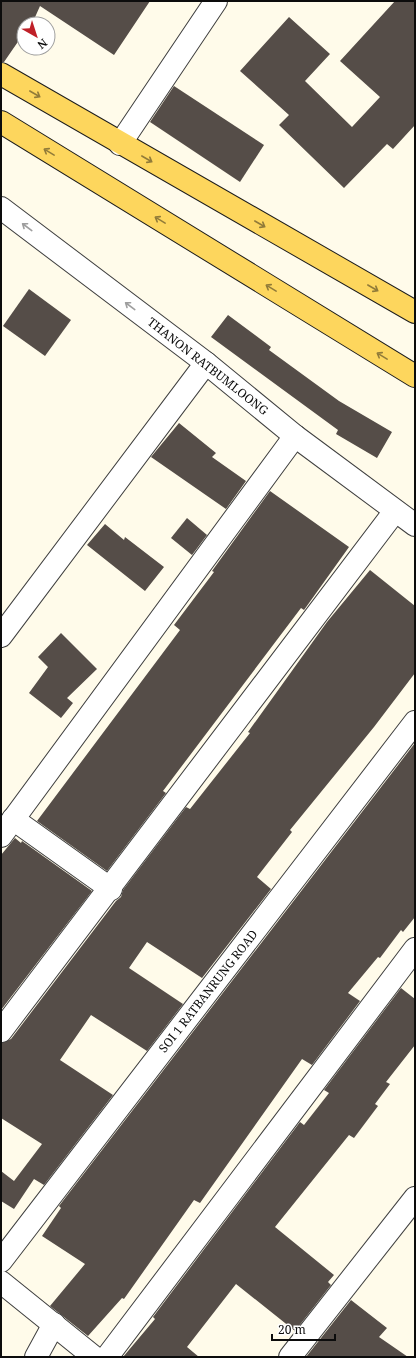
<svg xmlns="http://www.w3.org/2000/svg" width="416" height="1358" font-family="'Noto Serif',serif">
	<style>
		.building { fill: #554d48 }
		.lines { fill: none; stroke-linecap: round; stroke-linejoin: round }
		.minor-casing { stroke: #3f3f3f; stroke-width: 24 }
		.major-casing { stroke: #1d1d1d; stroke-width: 24 }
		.minor { stroke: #fff; stroke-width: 22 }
		.major { stroke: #fdd65d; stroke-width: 22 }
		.oneway { stroke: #917b39 }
		.oneway2 { stroke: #9e9e9e }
		.labels { text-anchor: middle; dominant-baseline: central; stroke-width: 4; stroke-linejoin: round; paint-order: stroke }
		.street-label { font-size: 12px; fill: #0c0c0c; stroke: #fff }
	</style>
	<rect width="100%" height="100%" fill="#fffbea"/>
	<g class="building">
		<path d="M1,1H150L114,55L40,6L32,24H24V33L4,62H1Z"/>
		<path d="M395,1H415V125L393,149L387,144L344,188L279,125L289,115L240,71L289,17L330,54L305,81L352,127L380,97L340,61Z"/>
		<path d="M174,86L264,145L240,182L150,122Z"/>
		<path d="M29,289L71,320L45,356L3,326Z"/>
		<path d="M228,315L271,347L269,350L339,401L392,432L377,458L336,434L338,430L211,337Z"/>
		<path d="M179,423L216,453L212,457L246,481L226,509L151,457Z"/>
		<path d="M270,491L349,547L304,610L301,608L163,791L166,793L107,871L37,821L180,630L174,625L214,572L212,571Z"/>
		<path d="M187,518L207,535L192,555L171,538Z"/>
		<path d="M105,524L124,540L125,537L164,567L145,591L87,545Z"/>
		<path d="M370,570L415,606V673L374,727L290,830L292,832L257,877L271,889L202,978L147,942L129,968L183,1004L147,1051L91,1015L60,1060L113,1095L44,1185L34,1179L14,1209L1,1201V1171L14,1181L42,1144L1,1118V1043L11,1039L116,901L121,897L123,890L186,807L190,809L250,733L248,732L327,622Z"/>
		<path d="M61,633L97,669L67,698L73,703L61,718L29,693L48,667L38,657Z"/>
		<path d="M415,743V917L403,932L401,930L380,958L378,957L348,993L360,1001L312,1065L302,1059L200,1203L194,1200L124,1299L122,1298L88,1336L50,1306L85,1264L42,1236L61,1208L59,1206Z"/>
		<path d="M15,838L21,843L22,841L92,891L1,1010V855Z"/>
		<path d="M401,988L415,999V1045L386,1082L390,1084L375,1104L378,1106L354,1138L349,1135L275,1227L334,1275L328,1282L331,1285L295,1331L236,1284L187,1347L199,1357H123L155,1319L153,1317L300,1122L304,1125L329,1093L324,1090Z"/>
		<path d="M351,1300L387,1328L379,1337L408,1357H306Z"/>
	</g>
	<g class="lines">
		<defs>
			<g id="minor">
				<path d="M120,144L216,1"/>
				<path d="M1,208L206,363L295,436L415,525"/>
				<path d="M1,636L206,363"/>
				<path d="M13,819L111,889"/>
				<path d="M1,836L295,436"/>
				<path d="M1,1031L395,511"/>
				<path d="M1,1261L415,722"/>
				<path d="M1,1282L94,1357"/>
				<path d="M36,1357L54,1324"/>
				<path d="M107,1357L415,949"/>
				<path d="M290,1357L415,1198"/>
			</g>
			<g id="major">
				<path d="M1,74L415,312"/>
				<path d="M1,122L415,376"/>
			</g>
		</defs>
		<use href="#minor" class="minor-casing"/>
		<use href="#major" class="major-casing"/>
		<use href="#minor" class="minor"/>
		<use href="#major" class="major"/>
	</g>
	<defs><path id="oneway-shaft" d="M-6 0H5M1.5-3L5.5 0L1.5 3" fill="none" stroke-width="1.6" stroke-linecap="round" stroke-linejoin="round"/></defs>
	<g class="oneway">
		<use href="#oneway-shaft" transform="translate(35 94) rotate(30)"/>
		<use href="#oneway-shaft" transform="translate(49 152) rotate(-149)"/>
		<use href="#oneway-shaft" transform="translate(147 159) rotate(30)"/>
		<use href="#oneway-shaft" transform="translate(160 220) rotate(-149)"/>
		<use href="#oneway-shaft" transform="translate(260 224) rotate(30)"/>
		<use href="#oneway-shaft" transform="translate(271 288) rotate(-149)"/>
		<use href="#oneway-shaft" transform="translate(373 288) rotate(30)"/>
		<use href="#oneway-shaft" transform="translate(382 356) rotate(-149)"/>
	</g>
	<g class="oneway2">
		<use href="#oneway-shaft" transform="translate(27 227) rotate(-143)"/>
		<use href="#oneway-shaft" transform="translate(130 306) rotate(-143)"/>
	</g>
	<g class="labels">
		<g class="street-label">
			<text transform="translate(208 366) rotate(38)">THANON RATBUMLOONG</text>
			<text transform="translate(208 991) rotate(-52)">SOI 1 RATBANRUNG ROAD</text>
		</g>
	</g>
	<rect width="416" height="1358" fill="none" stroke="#0c0c0c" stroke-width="4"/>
	<g transform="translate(36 36) rotate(141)"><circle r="19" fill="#ffffff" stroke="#9e9e9e"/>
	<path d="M0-3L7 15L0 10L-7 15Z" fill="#bf2028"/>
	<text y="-6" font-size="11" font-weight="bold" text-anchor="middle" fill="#0c0c0c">N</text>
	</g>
	<path d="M272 1334v6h63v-6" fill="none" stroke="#0c0c0c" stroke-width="2"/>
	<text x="278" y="1334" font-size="12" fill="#0c0c0c" stroke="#ffffff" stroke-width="3" paint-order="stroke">20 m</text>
</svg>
